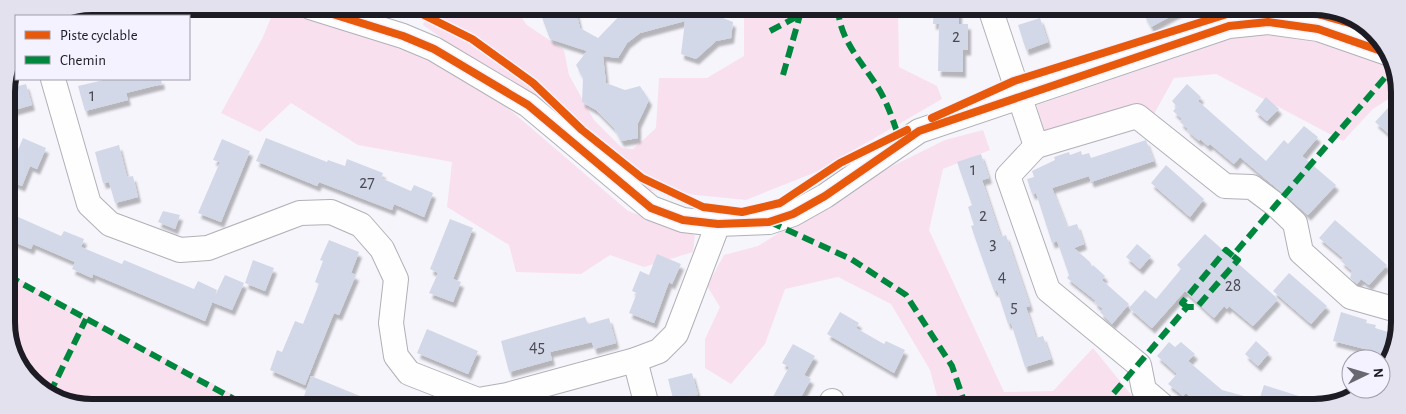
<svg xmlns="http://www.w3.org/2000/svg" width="1406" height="414" font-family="'Alegreya Sans',sans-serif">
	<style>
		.green { fill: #f9e0ef }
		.building { fill: #d3d8e8; filter: url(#shadow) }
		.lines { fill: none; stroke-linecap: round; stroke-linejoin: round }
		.minor-casing { stroke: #b1b0b7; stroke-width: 26 }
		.minor { stroke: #fefeff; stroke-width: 24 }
		.quiet { stroke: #00873e; stroke-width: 6; stroke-dasharray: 12 6; stroke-linecap: butt }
		.cycleway-casing { stroke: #f4f2ff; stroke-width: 11 }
		.cycleway { stroke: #e8590c; stroke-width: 8 }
		.labels { text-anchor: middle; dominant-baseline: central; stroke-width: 5; stroke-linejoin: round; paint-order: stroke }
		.number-label { font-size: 18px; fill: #4a4a54 }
		.rim { fill: none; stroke: #1d1b23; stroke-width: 6 }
	</style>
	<defs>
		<filter id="shadow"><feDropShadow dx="3" dy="5.5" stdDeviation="1" flood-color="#0004"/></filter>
	</defs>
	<rect width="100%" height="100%" fill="#f6f5fc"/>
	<g class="green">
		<path d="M429,7H514L527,25L564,50L569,75L594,120L622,148L633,149L656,128L659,78H707L744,56V8H898L899,67L937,86L942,99L816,172L746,200L646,190L493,74L423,25Z"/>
		<path d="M275,8L425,53L509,109L628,211L695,235L693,252L644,267L610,255L581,274L516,272L509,245L447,207L452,162L358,145L291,103L260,132L221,113L262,39Z"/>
		<path d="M1299,9H1336L1378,35L1384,47L1304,18Z"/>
		<path d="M1260,29L1358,52L1394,67L1398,75V93L1373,109L1343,141L1216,74L1174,78L1154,114L1042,136L1037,105Z"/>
		<path d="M983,130L990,150L943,169L929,230L1004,392L1053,391L1093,348L1133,397L1124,407H940L930,370L891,304L838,277L785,289L765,344L731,384L705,368V339L720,307L707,286L724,255L758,246L860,182L945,140Z"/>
		<path d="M8,273L252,405H70L31,382L8,339Z"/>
	</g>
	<g class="building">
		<path d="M548,7H575L580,28L598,38L628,7L715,8L714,12L718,16L733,22L731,38L716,41L696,59L681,54L685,21L640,33L627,43L618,58L603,56L606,83L625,90L640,86L649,100L638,123V138L621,141L614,128L596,110L582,102L583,78L576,65L587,51L550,39L541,15Z"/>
		<path d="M934,8H959V24H968V50H963V72L938,71L939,24H933Z"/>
		<path d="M1155,9H1184L1151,27L1144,15Z"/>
		<path d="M1040,18L1048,42L1026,50L1018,25Z"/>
		<path d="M108,79H161L162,84L126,93L128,100L85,111L78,86Z"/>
		<path d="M26,84L32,105L7,112L6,89Z"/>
		<path d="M1187,84L1201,97L1198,101L1266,161L1284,140L1288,144L1304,126L1318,137L1302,156L1336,185L1308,215L1240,157L1234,164L1210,144L1208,146L1200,139L1199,141L1187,130L1188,129L1180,122L1182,119L1173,111L1177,107L1172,101Z"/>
		<path d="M1266,97L1279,109L1267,121L1255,111Z"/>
		<path d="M1398,97V142L1375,122Z"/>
		<path d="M23,138L46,148L37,169L30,166L22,186L7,180V156L14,159Z"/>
		<path d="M266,138L327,162L328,160L345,166L347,159L383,173L381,178L411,191L414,185L433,193L424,217L394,204L392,210L319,182L317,186L256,161Z"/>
		<path d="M222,139L250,151L221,222L198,213L220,162L213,160Z"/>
		<path d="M1146,140L1154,161L1091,182L1089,176L1052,188L1067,227L1077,224L1084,244L1074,248L1090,262L1092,267L1093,265L1105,276L1102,280L1129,304L1112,324L1100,312L1103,309L1094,302L1096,301L1067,278L1069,275L1061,252L1057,241L1052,243L1036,193L1032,194L1027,179L1034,177L1032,171L1055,160L1054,157L1069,152L1070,155L1081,151L1082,155L1089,153L1091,158Z"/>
		<path d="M119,145L127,177L133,176L138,197L115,203L109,182L103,183L95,152Z"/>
		<path d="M981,154L989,178L982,180L1001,237L1006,235L1030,306L1026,307L1036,338L1043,336L1051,359L1025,367L1011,323L1008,324L997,290L994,291L981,255L971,226L974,225L968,207L972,205L957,162Z"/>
		<path d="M1166,165L1204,199L1190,217L1151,183Z"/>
		<path d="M163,211L180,215L175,229L158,222Z"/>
		<path d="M7,212L61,236L64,231L84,239L81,247L122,264L124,260L194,289L198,281L217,290L205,321L93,274L92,278L72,269L75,262L33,244L31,249L7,239Z"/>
		<path d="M450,219L473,228L453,279L461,282L453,302L429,293L438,273L430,269Z"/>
		<path d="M1335,220L1387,265L1369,285L1361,279L1357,284L1350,278L1352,271L1341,261L1343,258L1319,238Z"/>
		<path d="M1205,234L1278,299L1253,326L1229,306L1227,309L1224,306L1214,318L1185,291L1152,328L1129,308L1145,290L1156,299L1181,269L1177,265Z"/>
		<path d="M329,240L359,252L351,273L356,275L339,315L334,313L305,385L270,370L277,350L282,352L295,321L303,324L319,284L315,282L323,261L320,260Z"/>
		<path d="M1137,244L1151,256L1140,269L1126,257Z"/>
		<path d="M657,254L681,264L672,284L669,282L654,323L629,313L637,293L632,291L640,271L649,275Z"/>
		<path d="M253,260L274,268L265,291L245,283Z"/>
		<path d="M1289,273L1327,306L1311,324L1273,291Z"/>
		<path d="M225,275L244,283L232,310L212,302Z"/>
		<path d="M840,312L859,323L856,328L884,344L886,341L905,350L894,373L827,334Z"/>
		<path d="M1341,312L1367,320L1366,323L1376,325L1375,328L1388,332L1386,338L1397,341L1386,361L1367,357L1369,350L1333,341Z"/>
		<path d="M585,317L588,324L609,318L616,343L594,349L592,342L550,352L552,360L509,372L501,341Z"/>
		<path d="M427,329L478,351L468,374L417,353Z"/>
		<path d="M1256,341L1269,353L1258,366L1245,354Z"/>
		<path d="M1169,342L1175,347L1181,342L1195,354L1188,361L1222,390L1259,400L1264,385L1321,403V407H1202L1186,393L1183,396L1168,384L1177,374L1157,356Z"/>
		<path d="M793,344L815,356L804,375L811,379L796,406H768L789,367L782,363Z"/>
		<path d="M692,373L698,395L692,396L695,406H675L668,379Z"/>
		<path d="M311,376L382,405V406L319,405L303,399Z"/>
	</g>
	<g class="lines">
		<defs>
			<g id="minor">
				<path d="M310,7L403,36L434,49L528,105L651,208L683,220L718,224L769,222L793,214L825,196L919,131L1229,26L1268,22L1318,29L1387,53"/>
				<path d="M990,8L1036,146L1137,116L1225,186L1252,187L1276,205L1295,223L1301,252L1351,297L1397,310"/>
				<path d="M53,79L89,204L110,224L180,250L208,248L300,213L331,212L361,225L382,249L396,279L391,323L396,356L409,373L478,400L507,395L635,360L659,351L676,334L718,224"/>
				<path d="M1036,146L1008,176L1048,290L1139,365L1144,390L1164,407"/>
				<path d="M635,360L647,406"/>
				<path d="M829,407L832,401"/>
			</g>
		</defs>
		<use href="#minor" class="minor-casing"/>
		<use href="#minor" class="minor"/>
		<g class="quiet">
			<path d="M838,8C839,41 865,65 880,91C888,105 893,120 898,135"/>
			<path d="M770,31L800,15"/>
			<path d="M783,75L802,8"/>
			<path d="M770,222L851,259L906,295L952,366L966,407"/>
			<path d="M8,276L245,405"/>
			<path d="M1187,307L1182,303L1226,250L1233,256"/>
			<path d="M50,393L86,319"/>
			<path d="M1102,407L1187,307H1197L1238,260L1233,256L1234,254L1394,67"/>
		</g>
		<defs>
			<g id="cycleway">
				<path d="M310,7L403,36L434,49L528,105L651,208L683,220L718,224L769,222L793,214L825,196L919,131L1229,26L1268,22L1318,29L1387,53"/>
				<path d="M408,7L472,39L533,83L582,130L642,178L703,207L742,212L780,203L840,163L907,130"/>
				<path d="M1300,9L1367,28"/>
				<path d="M932,118L1014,81L1243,9"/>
			</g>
		</defs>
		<use href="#cycleway" class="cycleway-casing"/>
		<use href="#cycleway" class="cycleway"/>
	</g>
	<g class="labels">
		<g class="number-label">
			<text x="956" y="37">2</text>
			<text x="92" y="96">1</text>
			<text x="973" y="170">1</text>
			<text x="367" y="183">27</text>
			<text x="983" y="216">2</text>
			<text x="993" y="244">3</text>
			<text x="1002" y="277">4</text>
			<text x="1233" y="286">28</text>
			<text x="1014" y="307">5</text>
			<text x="537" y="347">45</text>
		</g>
	</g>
	<path d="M0 0H1406V414H0ZM92 15H1314A77 77 0 0 1 1391 92V322A77 77 0 0 1 1314 399H92A77 77 0 0 1 15 322V92A77 77 0 0 1 92 15Z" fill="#e3e1ed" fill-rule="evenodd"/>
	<path class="rim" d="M92 15H1314A77 77 0 0 1 1391 92V322A77 77 0 0 1 1314 399H92A77 77 0 0 1 15 322V92A77 77 0 0 1 92 15Z"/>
	<rect x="15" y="15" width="175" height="65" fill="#f4f2ff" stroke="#9e9ca7"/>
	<rect x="25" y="31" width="25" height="8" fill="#e8590c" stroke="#9e9ca7"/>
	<text x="60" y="40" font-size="15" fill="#1d1b23">Piste cyclable</text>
	<rect x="25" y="56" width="25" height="8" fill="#00873e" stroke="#9e9ca7"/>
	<text x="60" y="65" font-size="15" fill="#1d1b23">Chemin</text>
	<g transform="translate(1366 374) rotate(85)"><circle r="24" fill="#f4f2ff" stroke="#9e9ca7"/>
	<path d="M0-4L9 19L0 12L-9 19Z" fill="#69676f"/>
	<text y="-8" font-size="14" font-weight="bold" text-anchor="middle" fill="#1d1b23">N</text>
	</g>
</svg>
